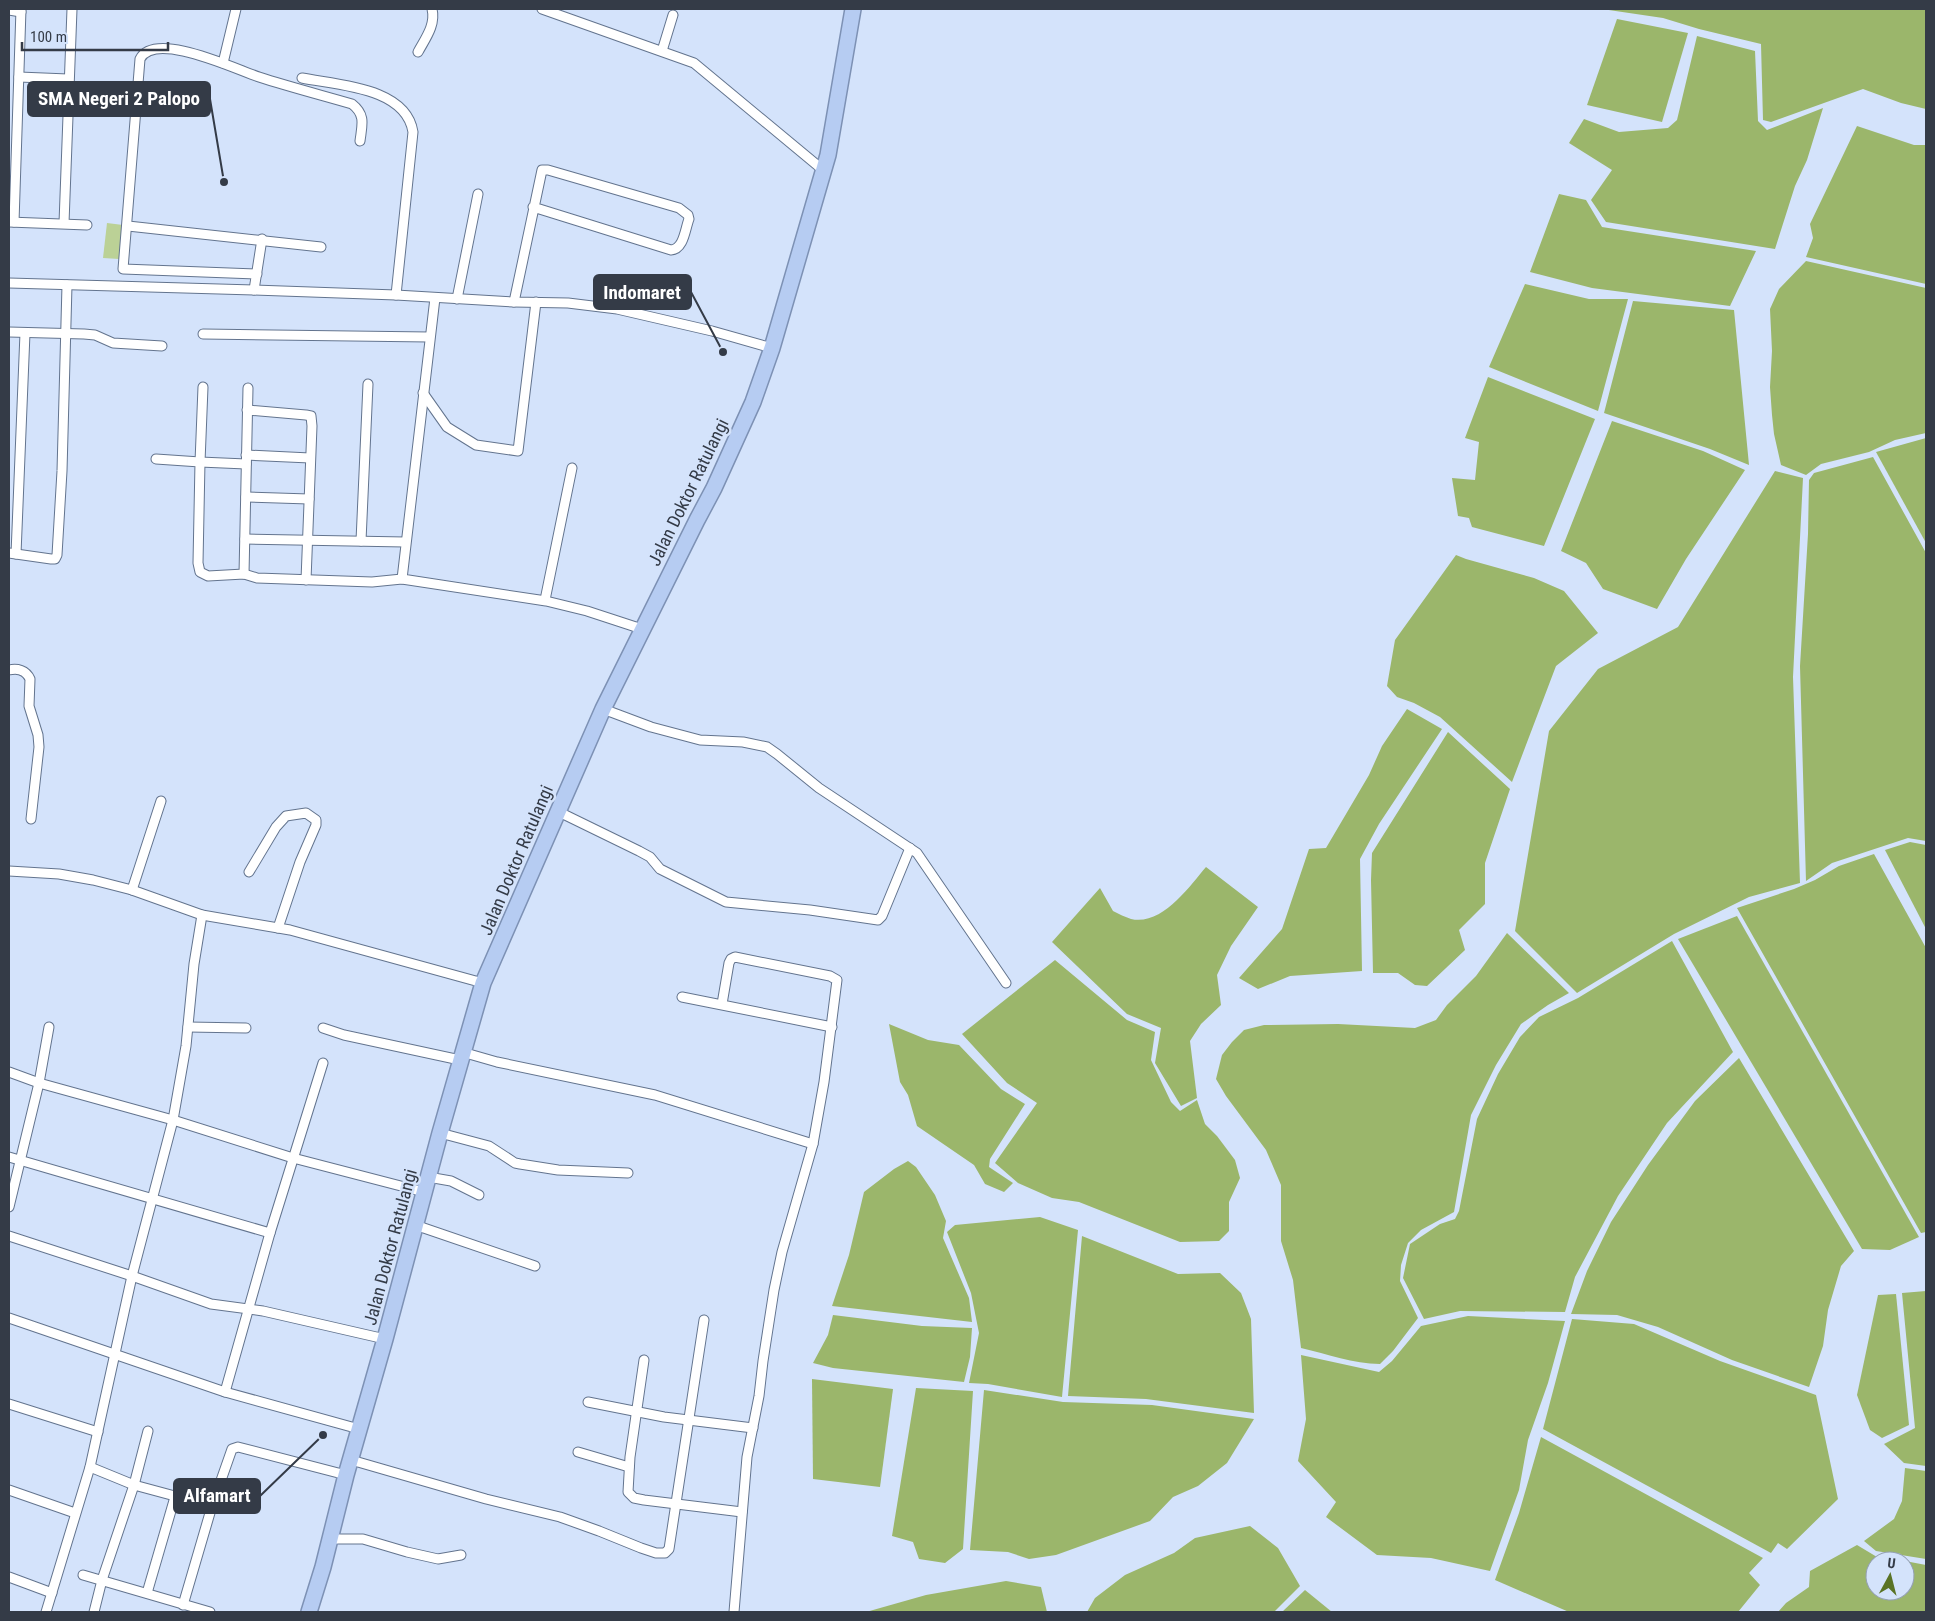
<svg xmlns="http://www.w3.org/2000/svg" width="1935" height="1621" font-family="'Roboto Condensed',sans-serif">
	<style>
		.green { fill: #bbd196 }
		.water { fill: #9bb66b }
		.lines { fill: none; stroke-linecap: round; stroke-linejoin: round }
		.minor-casing { stroke: #63748e; stroke-width: 11 }
		.trunk-casing { stroke: #7d91b4; stroke-width: 18 }
		.minor { stroke: #fff; stroke-width: 9 }
		.trunk { stroke: #b6ccf2; stroke-width: 15 }
		.labels { text-anchor: middle; dominant-baseline: central; stroke-width: 5; stroke-linejoin: round; paint-order: stroke }
		.street-label { font-size: 18px; fill: #343b47; stroke: #d4e3fb }
		.leader { fill: none; stroke: #343b47; stroke-width: 2 }
		.callout-dot { fill: #343b47; stroke: #d4e3fb; stroke-width: 2 }
		.callout { fill: #343b47; stroke: #343b47; stroke-width: 2 }
		.callout-label { font-size: 19px; text-anchor: middle; font-weight: bold; fill: #fff }
	</style>
	<rect width="100%" height="100%" fill="#d4e3fb"/>
	<path class="green" d="M107,223L123,225L119,259L103,258Z"/>
	<g class="water">
		<path d="M1602,9H1926V109L1901,103L1863,89L1771,122L1763,120L1761,44L1699,29L1663,18Z"/>
		<path d="M1617,19L1688,33L1662,122L1587,105Z"/>
		<path d="M1697,36L1755,51L1758,121L1767,130L1823,108L1807,160L1795,186L1775,249L1606,222L1591,200L1612,170L1569,143L1584,119L1619,132L1668,128L1677,120Z"/>
		<path d="M1857,126L1914,145H1926V284L1806,257L1813,238L1810,224Z"/>
		<path d="M1559,194L1586,200L1602,227L1756,251L1730,306L1592,288L1530,272Z"/>
		<path d="M1806,261L1926,288V433L1895,440L1869,452L1821,464L1806,475L1781,465L1774,434L1772,415L1770,387L1772,351L1770,309L1779,289Z"/>
		<path d="M1525,284L1589,299H1628L1598,411L1489,367Z"/>
		<path d="M1633,301L1734,310L1749,465L1710,449L1604,413Z"/>
		<path d="M1488,377L1595,419L1544,546L1472,527L1469,518L1458,516L1452,478L1475,480L1479,442L1465,438Z"/>
		<path d="M1612,421L1703,451L1745,470L1686,559L1657,609L1603,589L1586,563L1561,551Z"/>
		<path d="M1926,438V543L1876,452Z"/>
		<path d="M1873,457L1926,553V841L1908,838L1832,863L1806,881L1800,666L1808,534L1809,480L1814,473Z"/>
		<path d="M1775,471L1803,478L1793,677L1800,883L1749,897L1674,934L1577,993L1515,931L1549,731L1598,669L1678,627Z"/>
		<path d="M1456,555L1466,559L1534,578L1564,591L1598,633L1556,666L1512,782L1440,717L1414,703L1397,697L1387,686L1395,640Z"/>
		<path d="M1407,709L1442,729L1379,824L1360,859L1362,971L1290,976L1258,989L1239,978L1282,929L1309,849L1326,848L1369,775L1382,746Z"/>
		<path d="M1448,732L1510,789L1485,863V904L1459,930L1465,950L1427,986L1415,985L1398,973H1373L1371,880L1372,853Z"/>
		<path d="M1910,842L1926,845V929L1885,850Z"/>
		<path d="M1874,854L1926,948V1232L1921,1233L1737,908L1794,889L1815,880L1839,866Z"/>
		<path d="M1206,867L1258,907L1231,946L1217,975L1221,1005L1201,1024L1190,1041L1197,1098L1181,1106L1155,1063L1161,1028L1127,1014L1052,942L1100,888L1113,911C1119,914 1125,917 1131,919C1162,926 1189,887 1206,867Z"/>
		<path d="M1737,916L1919,1237L1890,1250L1862,1249L1678,939Z"/>
		<path d="M1507,933L1569,993L1548,1005L1521,1024L1496,1065L1471,1115L1454,1212L1421,1230L1408,1243L1401,1265L1400,1281L1418,1318L1393,1351L1380,1364C1353,1364 1328,1354 1301,1348L1293,1280L1281,1241V1185L1266,1150L1226,1096L1216,1079L1222,1055L1232,1042L1244,1030L1264,1025L1338,1024L1415,1028L1436,1020L1447,1005L1476,976Z"/>
		<path d="M1672,941L1733,1052L1667,1123L1618,1196L1575,1277L1565,1312L1460,1311L1424,1319L1403,1278L1410,1244L1440,1224L1455,1219L1459,1211L1477,1119L1498,1074L1520,1037L1539,1017L1578,998Z"/>
		<path d="M1055,960L1127,1020L1155,1032L1151,1060L1171,1102L1180,1111L1197,1100L1205,1124L1217,1136L1235,1160L1240,1178L1229,1202V1231L1219,1241L1180,1242L1079,1202L1052,1198L1018,1183L995,1163L1037,1103L1007,1083L962,1034Z"/>
		<path d="M889,1024L928,1040L959,1045L1001,1089L1025,1104L990,1159L989,1167L1013,1183L1004,1192L985,1184L974,1165L917,1126L908,1095L900,1082Z"/>
		<path d="M1739,1058L1854,1251L1841,1266L1828,1310L1823,1346L1809,1387L1732,1360L1658,1327L1617,1315L1571,1314L1587,1271L1611,1222L1648,1165L1695,1101Z"/>
		<path d="M908,1161L916,1167L935,1195L946,1221L943,1238L969,1298L972,1322L832,1306L849,1255L864,1192L894,1169Z"/>
		<path d="M1040,1217L1078,1230L1062,1397L988,1384L969,1383L979,1333L971,1293L947,1232L955,1225Z"/>
		<path d="M1082,1236L1178,1274L1220,1273L1241,1293L1251,1319L1254,1413L1146,1399L1068,1396Z"/>
		<path d="M1926,1291V1466L1904,1463L1884,1444L1915,1428L1902,1293Z"/>
		<path d="M1896,1294L1909,1425L1882,1438L1870,1430L1857,1395L1878,1295Z"/>
		<path d="M833,1315L922,1326L972,1328L970,1357L964,1382L833,1368L813,1363L828,1335Z"/>
		<path d="M1468,1316L1565,1321L1548,1383L1528,1440L1519,1490L1490,1571L1431,1558L1377,1555L1326,1517L1336,1502L1298,1461L1306,1419L1301,1355L1379,1372L1392,1361L1421,1326Z"/>
		<path d="M1572,1319L1634,1324L1720,1361L1816,1395L1838,1499L1787,1549L1778,1543L1771,1553L1543,1429Z"/>
		<path d="M812,1379L893,1389L880,1487L813,1479Z"/>
		<path d="M916,1388L973,1391L963,1549L945,1563L919,1559L913,1542L892,1536Z"/>
		<path d="M984,1390L1063,1402L1152,1405L1254,1419L1227,1463L1198,1486L1173,1497L1150,1521L1056,1555L1029,1559L1008,1552L970,1550Z"/>
		<path d="M1541,1437L1763,1558L1749,1573L1760,1585L1738,1612H1569L1495,1580L1519,1513Z"/>
		<path d="M1905,1468L1926,1471V1559L1876,1551L1864,1541L1894,1519L1902,1501Z"/>
		<path d="M1250,1526L1278,1548L1300,1586L1274,1612H1087L1095,1598L1125,1575L1174,1553L1195,1538Z"/>
		<path d="M1857,1545L1877,1557L1902,1561H1875V1591H1905V1561L1926,1565V1612H1778L1786,1603L1809,1587L1810,1571Z"/>
		<path d="M1006,1581L1041,1587L1047,1612H866L926,1595Z"/>
		<path d="M1305,1590L1332,1612H1282Z"/>
	</g>
	<g class="lines">
		<defs>
			<g id="minor">
				<path d="M542,9L694,63L823,170"/>
				<path d="M9,10L21,12"/>
				<path d="M662,51L673,15"/>
				<path d="M418,52C425,39 436,25 432,9"/>
				<path d="M223,63L236,9"/>
				<path d="M19,77L68,79"/>
				<path d="M302,78C337,85 406,87 413,132L396,295"/>
				<path d="M9,222L87,225"/>
				<path d="M14,222L21,9"/>
				<path d="M64,223L72,9"/>
				<path d="M128,226L321,247"/>
				<path d="M257,274L123,269L140,59C155,30 237,70 259,77C290,87 321,95 352,104C366,115 362,125 360,141"/>
				<path d="M9,283L254,290L396,295L514,302L568,303L617,309L712,331L772,348"/>
				<path d="M254,290L262,239"/>
				<path d="M435,298L402,579L546,601L587,611L642,629"/>
				<path d="M457,299L478,194"/>
				<path d="M514,302L542,170H548L679,208L688,215L689,219C685,229 684,249 671,250L533,207"/>
				<path d="M9,332L84,334L95,335L113,343L162,346"/>
				<path d="M203,334L429,337"/>
				<path d="M203,387L200,462L246,464"/>
				<path d="M423,393L447,427L476,445L518,451L536,302"/>
				<path d="M247,410L306,415L311,416L312,426L306,580"/>
				<path d="M246,455L310,458"/>
				<path d="M156,459L200,462L198,563L200,572L208,576L244,574L257,578L372,582L402,579"/>
				<path d="M246,497L309,499"/>
				<path d="M245,539L405,542"/>
				<path d="M361,541L368,384"/>
				<path d="M9,553L51,559H55L57,555L62,471L67,285"/>
				<path d="M16,554L25,333"/>
				<path d="M244,574L248,388"/>
				<path d="M545,600L572,468"/>
				<path d="M9,670C17,668 26,670 30,679L29,706L38,735L39,747L31,819"/>
				<path d="M603,709L651,727L700,740L743,742L767,747L777,754L819,788L917,853L1006,983"/>
				<path d="M557,811L639,851L650,857L660,869L726,902L810,910L878,920L882,916L910,848"/>
				<path d="M9,871L59,874L93,880L132,890L202,915L290,930L483,983"/>
				<path d="M249,872L276,827L286,816L306,813L316,820V825L300,862L278,928"/>
				<path d="M132,890L161,801"/>
				<path d="M682,997L832,1027"/>
				<path d="M722,1004L729,963L731,959L735,957L830,976L837,980L824,1082L813,1144"/>
				<path d="M188,1027L246,1028"/>
				<path d="M323,1028L344,1035L460,1060"/>
				<path d="M462,1052L497,1062L655,1095L813,1144L782,1252L774,1290L763,1361L759,1396L747,1457L734,1612"/>
				<path d="M9,1072L39,1083L173,1120L293,1158L424,1192"/>
				<path d="M440,1133L489,1146L515,1163L520,1164L558,1170L628,1173"/>
				<path d="M9,1157L270,1233"/>
				<path d="M428,1177L451,1181L479,1195"/>
				<path d="M9,1207L39,1083L49,1027"/>
				<path d="M415,1225L535,1266"/>
				<path d="M9,1236L132,1276L211,1304L263,1311L385,1339"/>
				<path d="M9,1318L225,1392L359,1429"/>
				<path d="M644,1360L630,1457L628,1492L634,1498L644,1500L742,1512"/>
				<path d="M225,1392L270,1233L323,1063"/>
				<path d="M588,1402L664,1417L753,1428"/>
				<path d="M9,1404L98,1432"/>
				<path d="M578,1452L629,1467"/>
				<path d="M351,1460L486,1499L560,1517L599,1531L641,1548L656,1553H665L669,1549L704,1320"/>
				<path d="M90,1467L134,1485L212,1506"/>
				<path d="M9,1490L75,1513"/>
				<path d="M330,1539H363L407,1552L438,1559L461,1555"/>
				<path d="M83,1575L210,1612"/>
				<path d="M9,1577L52,1593"/>
				<path d="M147,1593L175,1497"/>
				<path d="M183,1605L212,1506L232,1449L238,1447L346,1475"/>
				<path d="M46,1612L90,1467L132,1276L173,1120L186,1046L194,964L202,915"/>
				<path d="M94,1612L102,1580L134,1485L148,1431"/>
			</g>
			<path id="trunk" d="M309,1612L323,1567L346,1475L385,1339L440,1133L483,983L603,709L697,520L714,488L753,402L772,348L828,155L853,9"/>
		</defs>
		<use href="#minor" class="minor-casing"/>
		<use href="#trunk" class="trunk-casing"/>
		<use href="#minor" class="minor"/>
		<use href="#trunk" class="trunk"/>
	</g>
	<g class="labels">
		<g class="street-label">
			<text transform="translate(688 492) rotate(-64)">Jalan Doktor Ratulangi</text>
			<text transform="translate(516 860) rotate(-67)">Jalan Doktor Ratulangi</text>
			<text transform="translate(390 1247) rotate(-75)">Jalan Doktor Ratulangi</text>
		</g>
	</g>
	<path class="leader" d="M224 182L210 99M723 352L691 292M323 1435L260 1496"/>
	<g class="callout-dot">
		<circle cx="224" cy="182" r="5"/>
		<circle cx="723" cy="352" r="5"/>
		<circle cx="323" cy="1435" r="5"/>
	</g>
	<g class="callout">
		<rect x="28" y="82" width="182" height="34" rx="5"/>
		<rect x="594" y="275" width="97" height="34" rx="5"/>
		<rect x="174" y="1479" width="86" height="34" rx="5"/>
	</g>
	<g class="callout-label">
		<text x="119" y="105">SMA Negeri 2 Palopo</text>
		<text x="642" y="299">Indomaret</text>
		<text x="217" y="1502">Alfamart</text>
	</g>
	<rect width="1935" height="1621" fill="none" stroke="#343b47" stroke-width="20"/>
	<g transform="translate(1890 1576) rotate(7)"><circle r="24" fill="#d4e3fb" stroke="#94a0b3"/>
	<path d="M0-4L9 19L0 12L-9 19Z" fill="#5a7325"/>
	<text y="-8" font-size="14" font-weight="bold" text-anchor="middle" fill="#343b47">U</text>
	</g>
	<path d="M22 42v8h146v-8" fill="none" stroke="#343b47" stroke-width="2.5"/>
	<text x="30" y="42" font-size="15" fill="#343b47" stroke="#d4e3fb" stroke-width="4" paint-order="stroke">100 m</text>
</svg>
